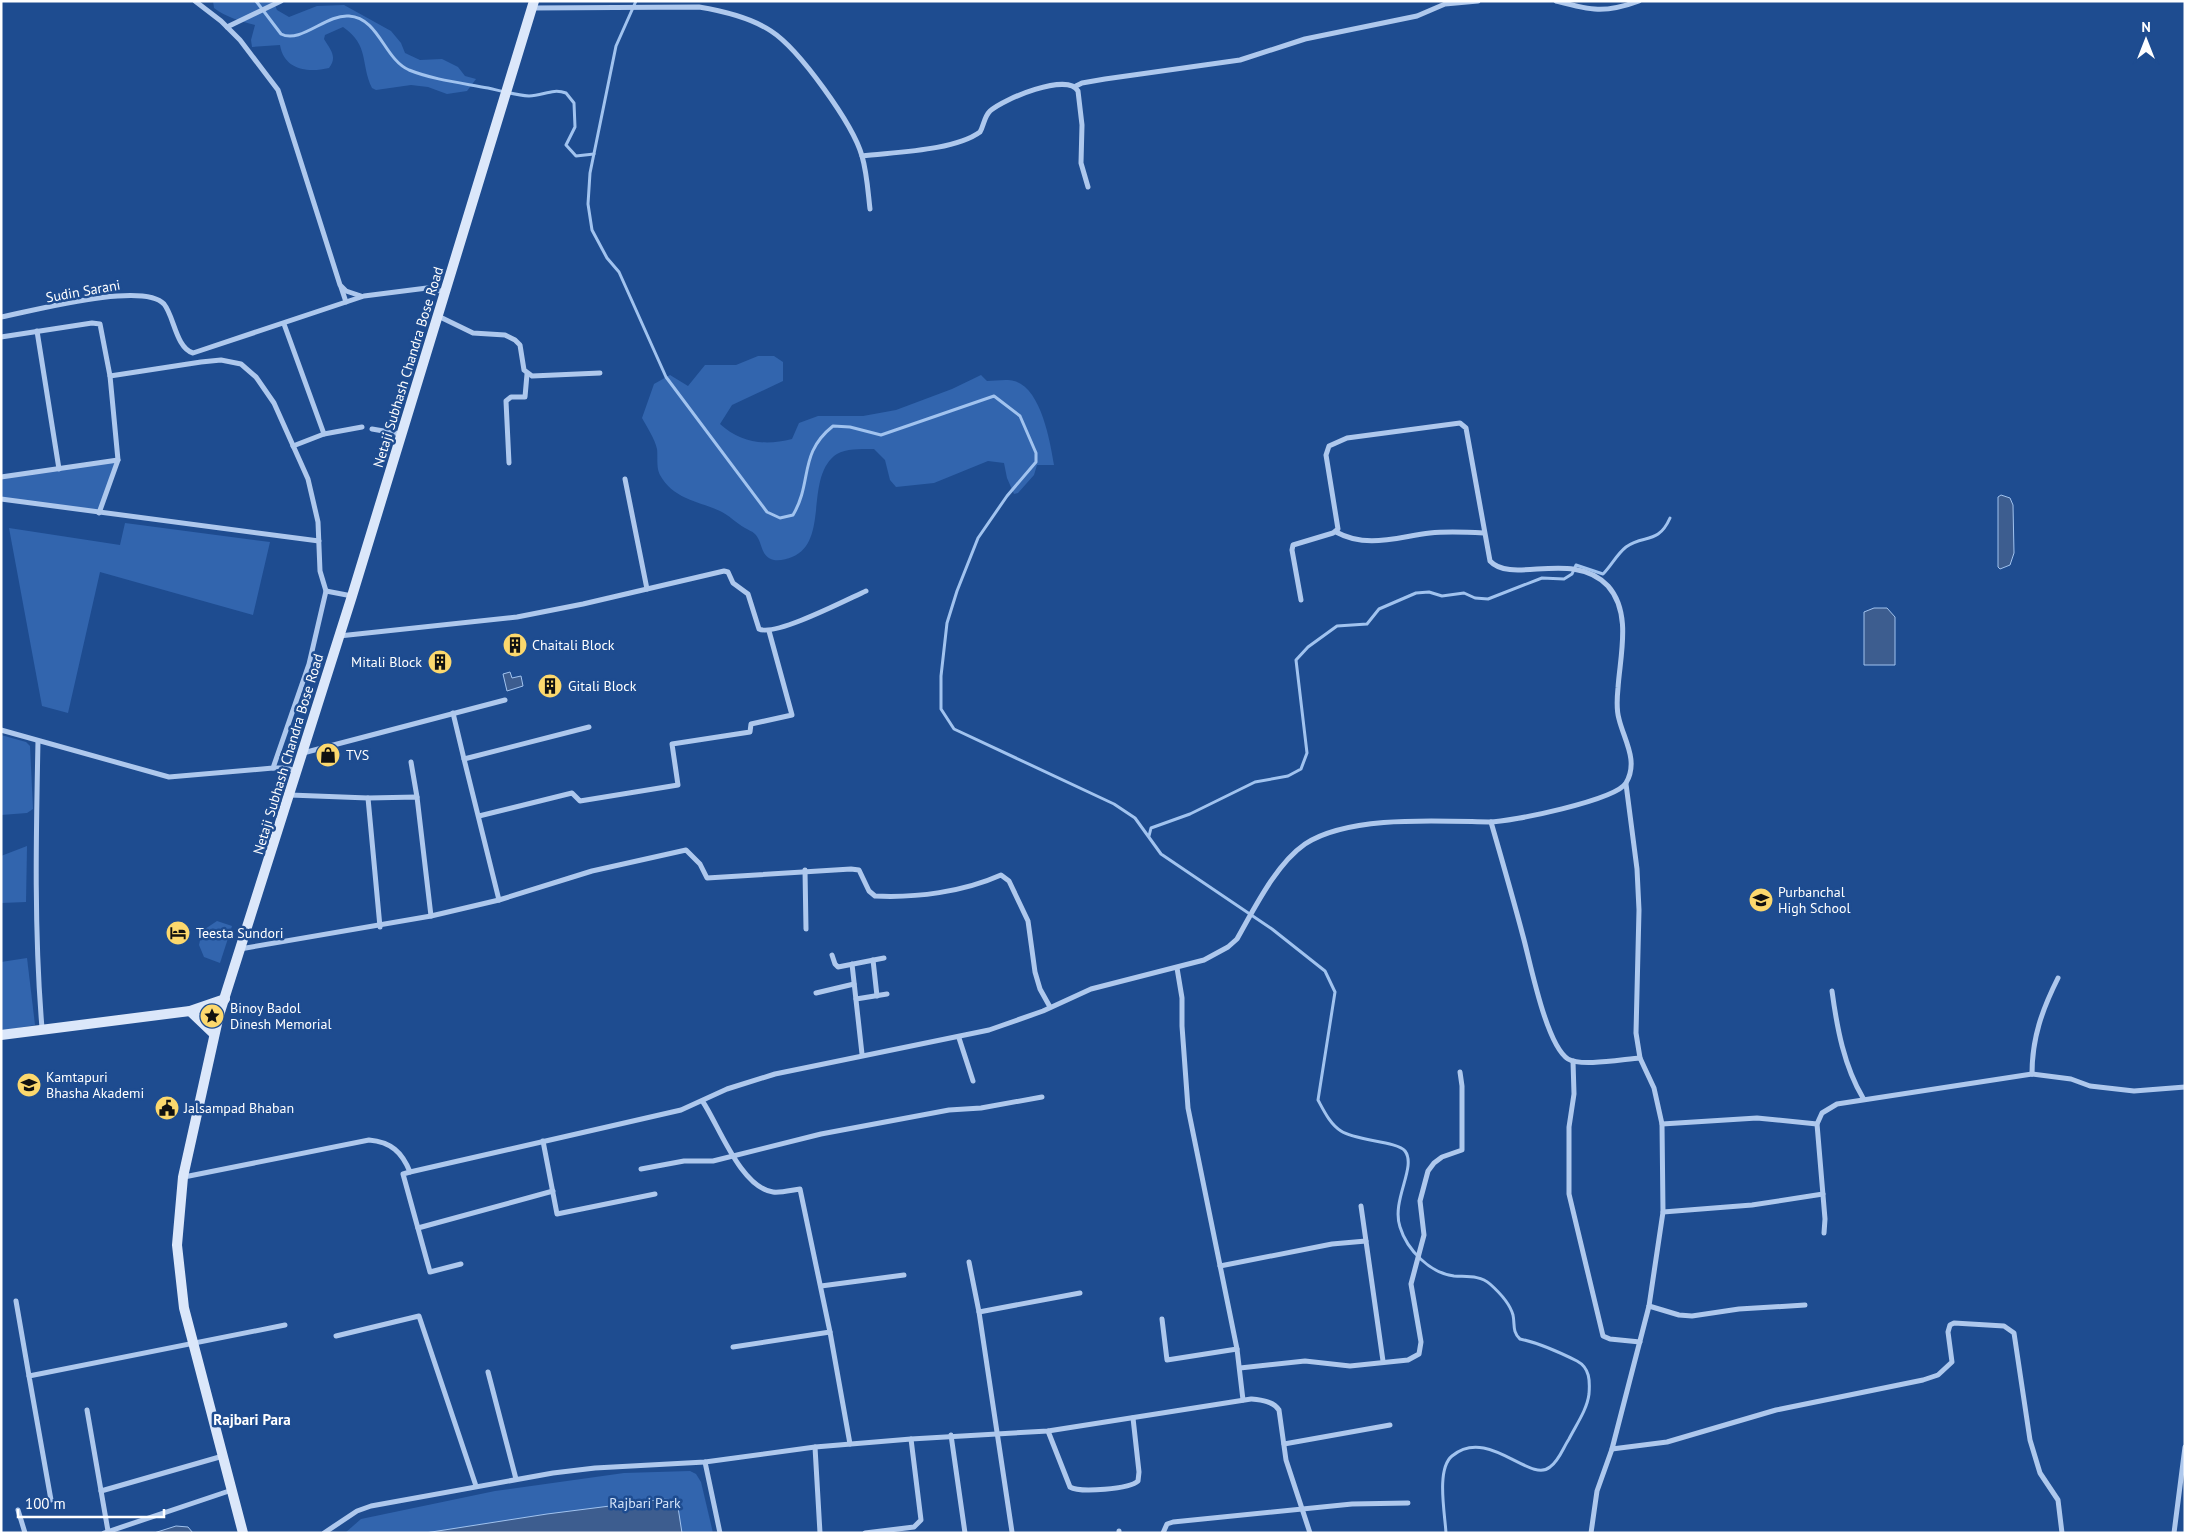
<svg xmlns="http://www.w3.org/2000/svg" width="2186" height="1534" font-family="'PT Sans',sans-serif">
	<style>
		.green { fill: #3265ae }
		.water { fill: #3d5d8f; stroke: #a1c3ef }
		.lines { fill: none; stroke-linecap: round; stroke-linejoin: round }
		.stream { stroke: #a1c3ef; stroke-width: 3 }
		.street { stroke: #aec8ed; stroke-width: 5 }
		.secondary { stroke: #dbe7fa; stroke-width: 10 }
		.labels { text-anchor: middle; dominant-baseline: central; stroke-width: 5; stroke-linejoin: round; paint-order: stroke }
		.street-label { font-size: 14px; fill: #fff; stroke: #1e4c90 }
		.poi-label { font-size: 14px; fill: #fff; stroke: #1e4c90; text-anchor: start }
		.park-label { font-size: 14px; fill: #d4e4fa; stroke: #1e4c90 }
		.neighbourhood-label { font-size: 15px; font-weight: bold; fill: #fff; stroke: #1e4c90 }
	</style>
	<rect width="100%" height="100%" fill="#1e4c90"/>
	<g class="green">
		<path d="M213,1H273L277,10L289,17L317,6L344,5L391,31L401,43L405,53L420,60L442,59L458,67L465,76L476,79L467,91L447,94L428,87L411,85L376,90L372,88C360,63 370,46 343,27L325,35L324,39C330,49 338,57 329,68C308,73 284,70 280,45L252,47L251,40L255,25C240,21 226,17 214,8Z"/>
		<path d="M758,356H774L783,362V381L732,405L720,424C741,443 765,446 792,439L799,423L818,416H863L896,410L952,389L981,375L987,381C995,381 1007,379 1014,381C1041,388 1050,441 1054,465H1037L1034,475L1018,493L1014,494L1007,478L1004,463L988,461L934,483L896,487L890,480L885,460L874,449C863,449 843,448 834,456C805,481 829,542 792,557C787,559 780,561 774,560C760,557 763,542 755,534C752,531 748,530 745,528C736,523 729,515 720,511C698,501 673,499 660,475C656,468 658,456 657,449C655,439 647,427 642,418L654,384L670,375L688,386L705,365H736Z"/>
		<path d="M118,460L99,513L1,499V477Z"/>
		<path d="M125,523L270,542L253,615L100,572L68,713L42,706L9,528L120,545Z"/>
		<path d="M1,735L26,742L30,746L33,809L27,813L1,815Z"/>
		<path d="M27,846L26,902L1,903V856Z"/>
		<path d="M217,921L232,926L220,963L204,957L199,945L202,931Z"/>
		<path d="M27,958L35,1025L1,1031V962Z"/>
		<path d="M690,1471L696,1474L701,1482L713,1533H345L361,1519L495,1491L624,1473Z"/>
	</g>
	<g class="water">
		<path d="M2001,495L2010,498L2013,505L2014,553L2010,565L2000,569L1998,567V497Z"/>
		<path d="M1874,608H1887L1895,617V665H1864V612Z"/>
		<path d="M510,672L512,678L521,676L523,686L507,691L503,674Z"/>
		<path d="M665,1499L677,1501L682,1533H425L547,1514Z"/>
		<path d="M176,1526L188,1527L193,1533H154Z"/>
	</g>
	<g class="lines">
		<g class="stream">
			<path d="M256,1L281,34C301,44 326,14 349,16C379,18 384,59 409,70C434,80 462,83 488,88C501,91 515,95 529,96C543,96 552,88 566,93L574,103L575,127L566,145L576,156L594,154"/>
			<path d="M636,1L616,46L590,173L588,204L592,230L607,258L619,272L666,377L767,512L780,518L793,515C813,481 798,454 833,426L850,427L881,435L994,396L1020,416L1036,453V462L1007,496L978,538L957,591L947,623L941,676V709L954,729L1114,804L1135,818L1161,854L1272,929L1325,971L1335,992L1318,1100C1324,1111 1330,1124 1341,1131C1356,1141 1397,1141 1405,1151C1417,1167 1391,1200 1400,1227C1407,1250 1430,1273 1454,1276C1466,1277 1480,1275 1490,1284C1499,1292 1510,1304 1513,1315C1515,1324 1512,1332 1520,1339C1539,1343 1559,1352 1577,1361C1590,1368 1590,1381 1589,1394C1587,1410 1576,1425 1569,1439C1563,1448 1559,1461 1550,1467C1530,1484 1488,1426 1452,1456C1436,1469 1445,1514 1446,1533"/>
			<path d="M1149,836L1151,828L1190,814L1255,782L1288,776L1301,769L1307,753L1296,660L1308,647L1337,626L1367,624L1379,609L1416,593L1429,592L1442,596L1464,593L1475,598L1488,599L1542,578L1564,579L1572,574L1576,565L1603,574C1611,566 1617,554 1626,547C1644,534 1658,545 1670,518"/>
		</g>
		<g class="street">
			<path d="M195,1L221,21L240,40L278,90L340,285L346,291L361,296"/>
			<path d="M1556,1C1590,10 1604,14 1639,1"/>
			<path d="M531,8L699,7C723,11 750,17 771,31C799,49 853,124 862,156C867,173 868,192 870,209"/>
			<path d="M227,27L281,1"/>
			<path d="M1076,86L1082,83L1105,79L1240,60L1305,39L1417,16L1445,4L1478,1"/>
			<path d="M862,156C894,152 954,151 980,132C984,125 984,117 990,111C1003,99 1068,72 1078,91L1082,125L1081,163L1088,187"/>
			<path d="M341,287L346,302"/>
			<path d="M438,316L473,333L505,335L515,340L520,345L524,370L532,376L600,373"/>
			<path d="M1,317C32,311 143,281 164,304C174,316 176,348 193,353L364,296L427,288L445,292"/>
			<path d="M284,324L324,434"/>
			<path d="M37,331L59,469"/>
			<path d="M1,337L92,323L100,324L110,376L118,460L99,513"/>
			<path d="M372,429L401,434"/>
			<path d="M293,446L324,434L362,427"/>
			<path d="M509,463L506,401L511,397H525L527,374"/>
			<path d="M1,477L118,460"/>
			<path d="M625,479L647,589"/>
			<path d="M1,499L319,541"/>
			<path d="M1336,532C1367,549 1397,537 1430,533C1448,531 1466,532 1484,533"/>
			<path d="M326,591L352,596"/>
			<path d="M339,636L517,617L583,604L724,571L728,572L733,583L748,594L759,629C775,637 848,599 866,591"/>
			<path d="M453,713L464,759"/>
			<path d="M1,730L169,777L273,768L309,664L326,591L320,571L318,522L308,479L274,403L256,377L241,364L221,360L201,362L110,376"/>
			<path d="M38,741C36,837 34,932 42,1028"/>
			<path d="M303,753L505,700"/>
			<path d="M411,762L417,797"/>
			<path d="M273,768H285L297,771"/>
			<path d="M290,795L368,798L417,797L431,916"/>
			<path d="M368,798L380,927"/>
			<path d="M479,816L572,793L580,801L678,785L672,744L750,732L751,724L792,715L769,631"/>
			<path d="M1491,822C1502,860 1513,898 1523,936C1530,961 1546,1045 1568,1059C1581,1067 1624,1059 1640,1058"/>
			<path d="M805,870L806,929"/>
			<path d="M499,900L464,759L589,727"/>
			<path d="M240,949L431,916L499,900L592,871L686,850L700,864L707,878L851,869L859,870L869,891L875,896C916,898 963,892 1001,875L1009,881L1028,921L1035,972L1040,989L1050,1007"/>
			<path d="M832,955L835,964L838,967L884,958"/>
			<path d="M873,960L877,996"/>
			<path d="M852,964L862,1054"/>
			<path d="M1177,968L1182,998V1026L1188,1108L1237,1349L1243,1400"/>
			<path d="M1832,991C1837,1028 1844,1066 1863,1098"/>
			<path d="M816,993L854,984"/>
			<path d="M856,999L887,994"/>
			<path d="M959,1038L973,1081"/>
			<path d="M1573,1061L1574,1094L1569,1127V1194L1603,1336L1610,1339L1640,1342"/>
			<path d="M2032,1074C2032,1038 2042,1010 2058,978"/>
			<path d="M703,1102C719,1126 741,1188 773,1192C781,1193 792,1190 800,1189L830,1332L850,1444"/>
			<path d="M1662,1124L1757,1118L1817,1124"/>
			<path d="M543,1141L557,1214L655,1194"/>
			<path d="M641,1169L684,1161H713L821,1134L949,1110L981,1108L1042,1097"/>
			<path d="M410,1172L403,1174L430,1272L461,1264"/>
			<path d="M184,1177L369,1140C391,1142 402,1152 410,1172L681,1110L727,1089L775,1074L989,1030L1043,1011L1091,989L1204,960L1228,947L1237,939C1254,909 1276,864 1305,844C1349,815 1438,821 1489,822C1511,822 1616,800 1626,783C1639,761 1624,740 1619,719C1616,709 1617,698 1618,688C1620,656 1632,613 1608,586C1573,549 1512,585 1490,561L1466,428L1460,423L1347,438L1329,446L1326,455L1338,529L1333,533L1293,545L1292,550L1301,600"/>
			<path d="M1361,1206L1383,1361"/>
			<path d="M1663,1212L1752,1205L1823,1194"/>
			<path d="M418,1228L553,1191"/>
			<path d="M1824,1233L1825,1219L1817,1124L1822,1113L1837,1104L2032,1074L2071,1079L2090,1086L2134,1091L2185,1087"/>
			<path d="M969,1262L979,1312L1012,1532"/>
			<path d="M1220,1266L1332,1244L1366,1241"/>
			<path d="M821,1286L904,1275"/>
			<path d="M16,1301L29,1376"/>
			<path d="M1649,1306L1679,1315L1692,1316L1739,1309L1805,1305"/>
			<path d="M979,1312L1080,1293"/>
			<path d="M1162,1319L1167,1360L1237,1349"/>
			<path d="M336,1336L419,1316L476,1486"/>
			<path d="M733,1347L830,1332"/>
			<path d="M1240,1368L1305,1361L1350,1366L1408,1360L1419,1354L1421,1342L1411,1284L1424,1235L1420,1201L1428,1171L1434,1163L1442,1157L1462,1150V1086L1460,1072"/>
			<path d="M488,1372L516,1479"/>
			<path d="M87,1410L108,1531"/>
			<path d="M1048,1431L1070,1487C1080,1493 1130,1489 1138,1481L1139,1472L1133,1418"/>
			<path d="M951,1435L965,1533"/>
			<path d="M1284,1444L1390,1425"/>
			<path d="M815,1447L820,1533"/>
			<path d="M1612,1449L1667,1442L1776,1410L1923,1380L1938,1375L1952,1362L1948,1332L1950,1325L1954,1323L2004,1326L2014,1333L2030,1440L2040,1473L2058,1500L2062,1533"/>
			<path d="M705,1462L720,1533"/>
			<path d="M101,1491L223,1456"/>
			<path d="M51,1500L29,1376L285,1325"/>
			<path d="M18,1510L25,1533"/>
			<path d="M1119,1531V1533"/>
			<path d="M104,1533L232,1490"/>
			<path d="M324,1533L357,1511L371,1506L553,1473L595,1468L705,1462L815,1447L911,1439L1048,1431L1251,1399C1261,1400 1273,1401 1279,1410L1286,1460L1310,1533"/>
			<path d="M865,1533L914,1527L921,1520L911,1439"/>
			<path d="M1163,1533L1167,1524L1173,1522L1352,1504L1408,1503"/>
			<path d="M1591,1533L1597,1491L1612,1449L1649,1306L1663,1212L1662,1124L1654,1088L1640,1058L1636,1033L1639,910L1637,869L1626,784"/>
			<path d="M2174,1533L2185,1447"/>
		</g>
		<g class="secondary">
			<path d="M190,1011L214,1034"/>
			<path d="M1,1035L190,1011L225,999"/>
			<path d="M243,1533L184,1308L177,1245L183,1177L219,1015L352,596L534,1"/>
		</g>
	</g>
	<defs>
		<symbol id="building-disc" viewBox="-11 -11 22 22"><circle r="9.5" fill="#fcd86d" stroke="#1e4c90"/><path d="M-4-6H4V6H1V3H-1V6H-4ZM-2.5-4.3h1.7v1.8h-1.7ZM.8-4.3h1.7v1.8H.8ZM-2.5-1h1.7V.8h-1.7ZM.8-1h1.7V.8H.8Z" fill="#111"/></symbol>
		<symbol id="shop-disc" viewBox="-11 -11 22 22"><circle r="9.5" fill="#fcd86d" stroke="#1e4c90"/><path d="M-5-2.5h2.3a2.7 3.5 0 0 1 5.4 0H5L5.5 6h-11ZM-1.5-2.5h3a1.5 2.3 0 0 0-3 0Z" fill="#111"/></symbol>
		<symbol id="school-disc" viewBox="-11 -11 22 22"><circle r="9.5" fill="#fcd86d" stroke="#1e4c90"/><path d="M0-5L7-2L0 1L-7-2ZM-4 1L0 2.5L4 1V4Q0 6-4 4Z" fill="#111"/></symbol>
		<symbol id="hotel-disc" viewBox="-11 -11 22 22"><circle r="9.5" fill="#fcd86d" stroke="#1e4c90"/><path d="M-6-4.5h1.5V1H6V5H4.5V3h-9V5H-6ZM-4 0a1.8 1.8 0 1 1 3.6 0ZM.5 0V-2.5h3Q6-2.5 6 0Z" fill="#111"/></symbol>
		<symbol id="sight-disc" viewBox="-11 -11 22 22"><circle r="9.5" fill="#fcd86d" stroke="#1e4c90"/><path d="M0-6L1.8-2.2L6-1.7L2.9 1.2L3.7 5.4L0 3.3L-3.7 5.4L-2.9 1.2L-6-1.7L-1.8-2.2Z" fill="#111"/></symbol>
		<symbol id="university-disc" viewBox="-11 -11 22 22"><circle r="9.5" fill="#fcd86d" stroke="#1e4c90"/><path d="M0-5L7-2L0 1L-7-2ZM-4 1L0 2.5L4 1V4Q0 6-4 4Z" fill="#111"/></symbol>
		<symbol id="civic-disc" viewBox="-11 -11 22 22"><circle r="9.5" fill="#fcd86d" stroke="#1e4c90"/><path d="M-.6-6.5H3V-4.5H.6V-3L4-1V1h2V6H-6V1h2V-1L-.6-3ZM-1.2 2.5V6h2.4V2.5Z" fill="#111"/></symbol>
	</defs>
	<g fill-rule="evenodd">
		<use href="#building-disc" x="501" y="631" width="28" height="28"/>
		<use href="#building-disc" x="426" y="648" width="28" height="28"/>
		<use href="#building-disc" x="536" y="672" width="28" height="28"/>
		<use href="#shop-disc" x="314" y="741" width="28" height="28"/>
		<use href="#school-disc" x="1747" y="886" width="28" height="28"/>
		<use href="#hotel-disc" x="164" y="919" width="28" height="28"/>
		<use href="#sight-disc" x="198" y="1002" width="28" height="28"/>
		<use href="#university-disc" x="15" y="1071" width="28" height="28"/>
		<use href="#civic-disc" x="153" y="1094" width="28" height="28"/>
	</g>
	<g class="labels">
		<g class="street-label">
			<text transform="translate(83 291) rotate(-10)">Sudin Sarani</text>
			<text transform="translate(408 367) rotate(-73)">Netaji Subhash Chandra Bose Road</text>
			<text transform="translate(288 754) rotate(-73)">Netaji Subhash Chandra Bose Road</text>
		</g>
		<g class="poi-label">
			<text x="532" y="645">Chaitali Block</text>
			<text x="422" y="662" text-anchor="end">Mitali Block</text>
			<text x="568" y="686">Gitali Block</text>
			<text x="346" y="755">TVS</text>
			<text x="1778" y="892">Purbanchal<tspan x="1778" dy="16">High School</tspan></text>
			<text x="196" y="933">Teesta Sundori</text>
			<text x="230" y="1008">Binoy Badol<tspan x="230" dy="16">Dinesh Memorial</tspan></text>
			<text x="46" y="1077">Kamtapuri<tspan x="46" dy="16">Bhasha Akademi</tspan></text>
			<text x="184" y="1108">Jalsampad Bhaban</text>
		</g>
		<g class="park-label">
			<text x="645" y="1503">Rajbari Park</text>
		</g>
		<g class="neighbourhood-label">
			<text x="252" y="1419">Rajbari Para</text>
		</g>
	</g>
	<rect width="2186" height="1534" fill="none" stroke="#ffffff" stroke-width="5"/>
	<g transform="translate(2146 40)" stroke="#1e4c90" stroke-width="4" paint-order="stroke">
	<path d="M0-4L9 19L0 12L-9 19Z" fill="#ffffff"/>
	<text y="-8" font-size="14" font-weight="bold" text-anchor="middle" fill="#ffffff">N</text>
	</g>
	<path d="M18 1509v8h146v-8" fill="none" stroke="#ffffff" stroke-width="2.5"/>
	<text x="25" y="1509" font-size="15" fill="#ffffff" stroke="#1e4c90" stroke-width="4" paint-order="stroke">100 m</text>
</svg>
